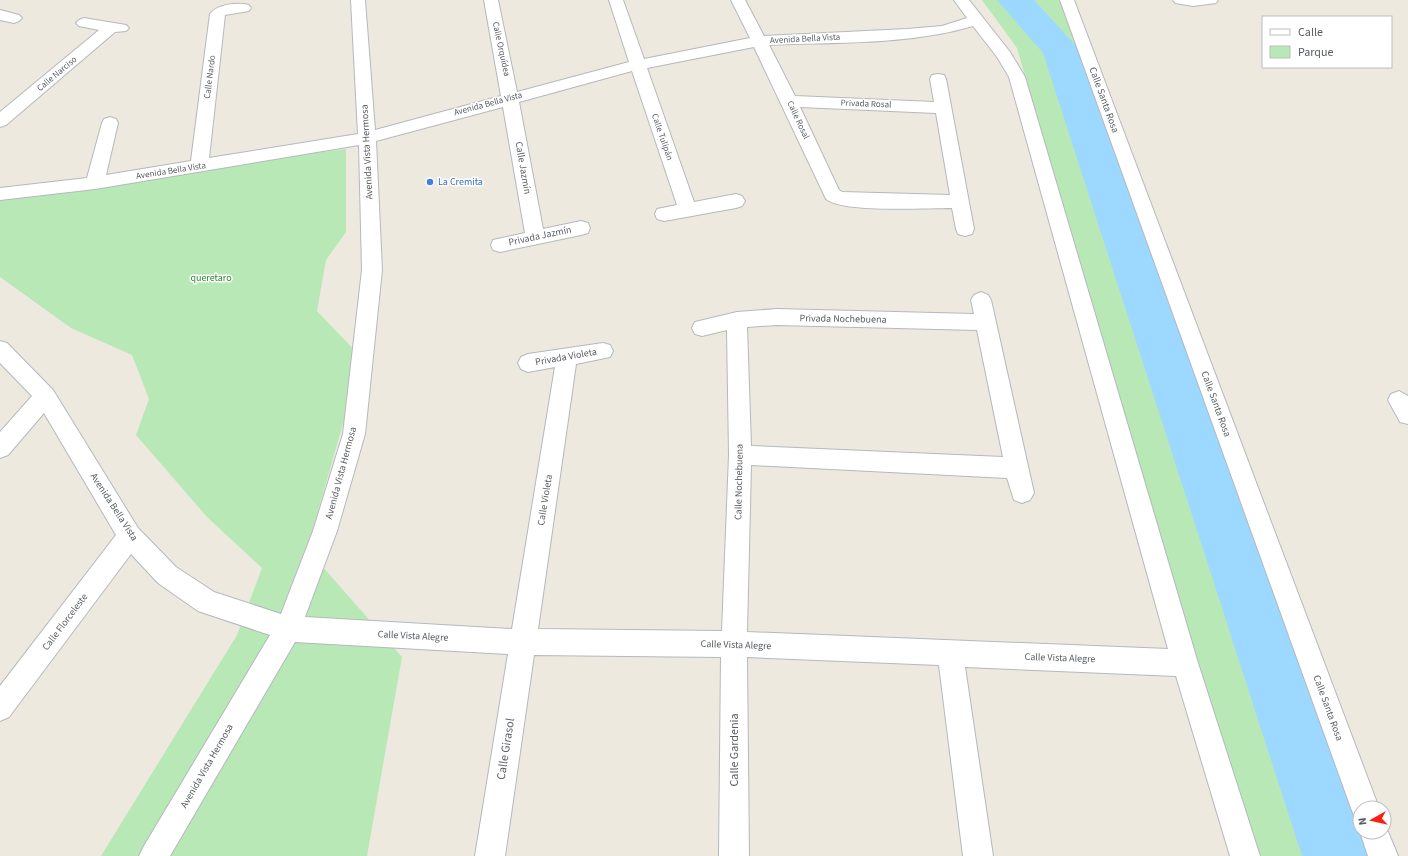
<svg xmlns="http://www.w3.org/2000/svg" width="1408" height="856" font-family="'Source Sans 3',sans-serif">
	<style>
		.green { fill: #b9e8b7 }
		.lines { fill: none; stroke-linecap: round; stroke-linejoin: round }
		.river { fill: #9cd8ff; fill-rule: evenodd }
		.minor-casing { stroke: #b5b8bd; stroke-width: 2 }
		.minor { fill: #fff; fill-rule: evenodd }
		.shop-dot { fill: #3f7fe0; stroke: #fff; stroke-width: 1.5 }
		.labels { text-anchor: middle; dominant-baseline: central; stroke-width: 3; stroke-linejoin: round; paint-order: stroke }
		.far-street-label { font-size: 9px; fill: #585d62; stroke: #fff }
		.street-label { font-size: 10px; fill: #585d62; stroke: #fff }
		.shop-label { font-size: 10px; fill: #366cbe; stroke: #fff; text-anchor: start }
		.park-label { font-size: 10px; fill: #2c862d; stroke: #fff }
		.near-street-label { font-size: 12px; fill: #585d62; stroke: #fff }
	</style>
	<rect width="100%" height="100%" fill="#ede9de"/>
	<g class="green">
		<path d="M982,0H1067L1249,493L1360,825V832L1370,856H1232L1070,234L1017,48Z"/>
		<path d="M346,149V232L326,260L317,311L362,358L307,549L402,657L367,856H101L237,635L262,568L207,517L136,435L149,399L132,355L71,328L0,277V193Z"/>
	</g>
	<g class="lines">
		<path class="river" d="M997,0H1034L1080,50L1360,827V832H1362L1370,856H1302L1043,53Z"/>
		<defs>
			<g id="minor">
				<path d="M351,0H365L375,130L501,96L484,0H498L517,92L629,62L609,0H623L644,59L750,38L731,0H745L764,36L907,29L942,26L967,18L954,0H969L1010,52L1025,77L1198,663L1260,856H1230L1176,676L965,667L993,856H963L939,665L747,657L749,856H719L721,657L534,655L505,856H475L508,654L295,642L170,856H139L144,846L270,635L198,611L158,583L131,554L9,717L0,721V686L116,535L44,413L8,455L0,458V432L32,396L0,363V341L7,343L53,390L138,528L176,567L214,592L281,614L313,531L343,434L362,270L359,145L95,189L0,200V188L87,178L102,123L104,119L110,117L116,119L118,123L106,175L191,161L210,14C217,4 238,2 249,5L251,8L249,11L225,15L209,158L358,134ZM973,26L997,57L1009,77L1168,649L747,632L751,465L1007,478L1014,500L1022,503L1030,500L1034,493L991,300L988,295L981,292L974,295L971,300L974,314L777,309L737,312L695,322L692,328L695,334L702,336L727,330L729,455L722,631L538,629L576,364L610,357L613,351L610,345L603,343L528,354L521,357L518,363L521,369L528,372L555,367L512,629L305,617L337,531L365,434L382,270L376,141L503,107L525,233L493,240L491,245L493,250L500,252L581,235L588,233L590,228L588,223L581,221L543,229L519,102L632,71L677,205L657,209L655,214L657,219L664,221L736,208L742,206L745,201L742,196L736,194L694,202L647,68L754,47L826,199C843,213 926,208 952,208L956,229L958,234L965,236L972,234L974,229L946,79L944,75L938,74L932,75L930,79L934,102L795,96L769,45C836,42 909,45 973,26ZM800,107L936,113L950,195L842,192L839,190ZM777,325L977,330L1003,457L751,446L747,327Z"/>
				<path d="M1060,0H1074L1379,808H1360V820L1355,818L1351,808Z"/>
				<path d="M1173,0H1218L1216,3L1193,6L1175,3Z"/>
				<path d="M0,10L19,15L22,18L19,21L14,23L0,20Z"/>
				<path d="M84,18L126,25L129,28L126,31L115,32L6,125L0,127V112L99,30L79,26L76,23L79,20Z"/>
				<path d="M1399,391L1408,396V424L1400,422L1388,400L1391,394Z"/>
				<path d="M1384,822L1398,856H1368L1360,832V831L1384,832Z"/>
			</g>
		</defs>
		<use href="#minor" class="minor-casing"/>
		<use href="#minor" class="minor"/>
	</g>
	<circle class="shop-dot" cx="430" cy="182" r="4"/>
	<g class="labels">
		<g class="far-street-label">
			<text transform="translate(805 39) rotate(-3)">Avenida Bella Vista</text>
			<text transform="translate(501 49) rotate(78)">Calle Orquídea</text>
			<text transform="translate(57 74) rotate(-40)">Calle Narciso</text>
			<text transform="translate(210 77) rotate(-83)">Calle Nardo</text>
			<text transform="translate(488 104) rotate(-15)">Avenida Bella Vista</text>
			<text transform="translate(866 104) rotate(2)">Privada Rosal</text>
			<text transform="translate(798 120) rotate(65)">Calle Rosal</text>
			<text transform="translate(662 137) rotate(71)">Calle Tulipán</text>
			<text transform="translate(171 171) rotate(-9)">Avenida Bella Vista</text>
		</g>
		<g class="street-label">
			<text transform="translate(1104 100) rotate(70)">Calle Santa Rosa</text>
			<text transform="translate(367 152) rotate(-93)">Avenida Vista Hermosa</text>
			<text transform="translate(523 168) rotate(80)">Calle Jazmín</text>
			<text transform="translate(540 236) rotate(-12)">Privada Jazmín</text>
			<text transform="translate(843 319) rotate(1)">Privada Nochebuena</text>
			<text transform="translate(566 357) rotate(-10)">Privada Violeta</text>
			<text transform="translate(1216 404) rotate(70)">Calle Santa Rosa</text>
			<text transform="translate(341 473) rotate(-75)">Avenida Vista Hermosa</text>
			<text transform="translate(739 482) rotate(-89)">Calle Nochebuena</text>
			<text transform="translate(545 500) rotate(-81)">Calle Violeta</text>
			<text transform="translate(114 507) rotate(57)">Avenida Bella Vista</text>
			<text transform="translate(65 622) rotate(-53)">Calle Florceleste</text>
			<text transform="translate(413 636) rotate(3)">Calle Vista Alegre</text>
			<text transform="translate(736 645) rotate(2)">Calle Vista Alegre</text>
			<text transform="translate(1060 658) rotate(2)">Calle Vista Alegre</text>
			<text transform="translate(1328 708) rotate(70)">Calle Santa Rosa</text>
			<text transform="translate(207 766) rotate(-60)">Avenida Vista Hermosa</text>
		</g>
		<g class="shop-label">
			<text x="438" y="182">La Cremita</text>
		</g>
		<g class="park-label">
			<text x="211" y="278">queretaro</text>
		</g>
		<g class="near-street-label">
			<text transform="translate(506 749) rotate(-81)">Calle Girasol</text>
			<text transform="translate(734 750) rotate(-90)">Calle Gardenia</text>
		</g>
	</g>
	<rect x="1262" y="16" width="130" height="52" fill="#ffffff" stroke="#bcbec0"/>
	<rect x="1270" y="29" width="20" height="6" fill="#ffffff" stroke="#bcbec0"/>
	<text x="1298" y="36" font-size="12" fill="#585d62">Calle</text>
	<rect x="1270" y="46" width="20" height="12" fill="#b9e8b7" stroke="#bcbec0"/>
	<text x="1298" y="56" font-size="12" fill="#585d62">Parque</text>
	<g transform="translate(1372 820) rotate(262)"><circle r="19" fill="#ffffff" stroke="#bcbec0"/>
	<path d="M0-3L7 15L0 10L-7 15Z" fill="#fb2017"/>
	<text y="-6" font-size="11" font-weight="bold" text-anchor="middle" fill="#585d62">N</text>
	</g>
</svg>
